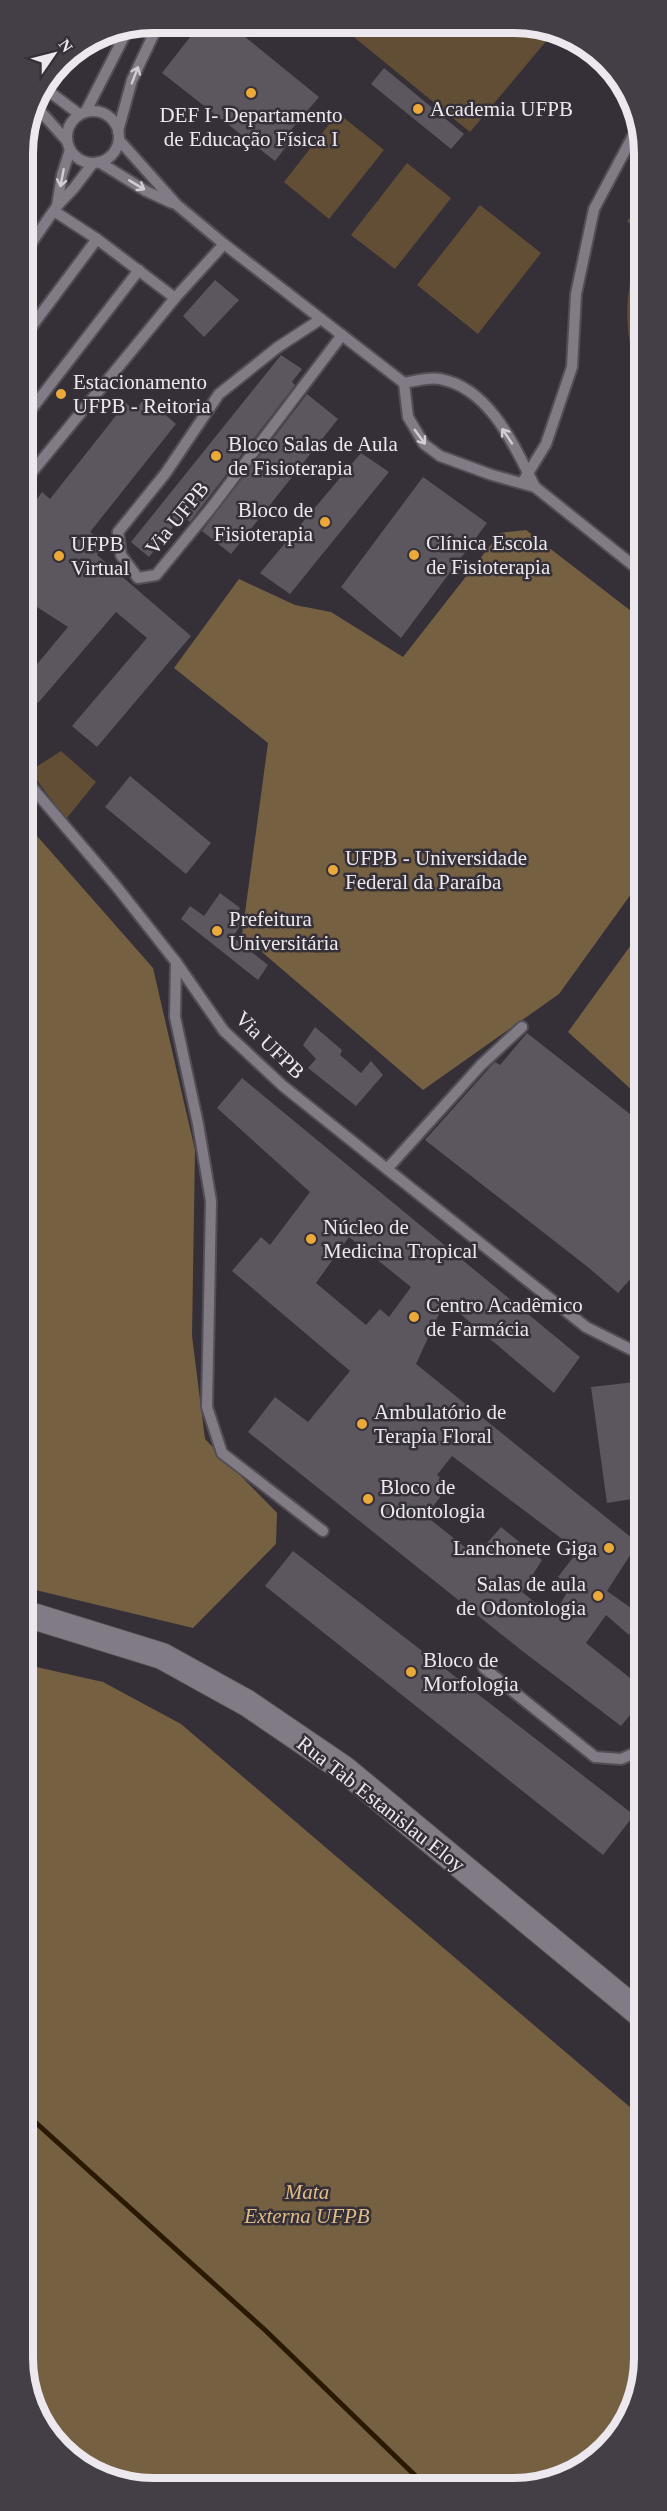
<svg xmlns="http://www.w3.org/2000/svg" width="667" height="2511" font-family="'Times New Roman',serif">
	<style>
		.green { fill: #614e34 }
		.forest { fill: #756042 }
		.lines { fill: none; stroke-linecap: round; stroke-linejoin: round }
		.stream { stroke: #2a1900; stroke-width: 5 }
		.building { fill: #5c565f; fill-rule: evenodd }
		.service-casing { stroke: #534e56; stroke-width: 14 }
		.tertiary-casing { stroke: #534e56; stroke-width: 28 }
		.service { stroke: #817b85; stroke-width: 10 }
		.tertiary { stroke: #817b85; stroke-width: 26 }
		.oneway { stroke: #d1cdd4 }
		.poi-dot { fill: #eba93a; stroke: #353038; stroke-width: 2 }
		.labels { text-anchor: middle; dominant-baseline: central; stroke-width: 5; stroke-linejoin: round; paint-order: stroke }
		.poi-label { font-size: 21px; fill: #ece8ee; stroke: #353038; text-anchor: start }
		.street-label { font-size: 21px; fill: #ece8ee; stroke: #353038 }
		.park-label { font-size: 21px; font-style: italic; fill: #e0bb85; stroke: #353038 }
		.rim { fill: none; stroke: #ece8ee; stroke-width: 8 }
	</style>
	<rect width="100%" height="100%" fill="#353038"/>
	<g class="green">
		<path d="M338,24L540,25L553,33L470,132Z"/>
		<path d="M338,113L384,150L329,219L284,182Z"/>
		<path d="M407,163L451,198L395,269L351,235Z"/>
		<path d="M643,203V236L627,221Z"/>
		<path d="M480,205L541,253L478,334L417,285Z"/>
		<path d="M643,242V388C623,340 621,290 643,242Z"/>
		<path d="M61,751L96,782L66,819L30,771Z"/>
	</g>
	<g class="forest">
		<path d="M108,31L96,52L79,49L104,32Z"/>
		<path d="M526,530L644,621V876L559,994L423,1090L242,935L268,743L174,668L239,579L295,605L331,612L403,657L500,533Z"/>
		<path d="M23,820L153,968L195,1150L192,1336L205,1439L277,1513L276,1544L193,1628L23,1587Z"/>
		<path d="M644,927V1101L568,1032Z"/>
		<path d="M23,1664L103,1682L181,1724L644,2119V2366L612,2444L579,2471L531,2487L127,2486L61,2450L24,2375Z"/>
	</g>
	<g class="lines">
		<path class="stream" d="M24,2112L265,2330L427,2487"/>
	</g>
	<g class="building">
		<path d="M201,23H228L319,97L290,131L295,135L275,161L162,73Z"/>
		<path d="M384,68L464,134L451,149L371,84Z"/>
		<path d="M215,280L239,300L204,337L183,316Z"/>
		<path d="M281,355L302,369L292,382L295,385L190,522L182,516L149,557L131,542Z"/>
		<path d="M307,394L338,419L231,554L202,531Z"/>
		<path d="M145,397L176,424L90,532L106,543L97,555L191,636L97,747L72,726L147,638L116,612L38,703L23,690V681L68,627L23,598V519L42,492L50,499L126,403L135,411Z"/>
		<path d="M361,453L389,472L290,594L260,573Z"/>
		<path d="M423,477L487,523L401,638L341,587Z"/>
		<path d="M130,776L211,843L186,874L105,807Z"/>
		<path d="M220,893L240,908L233,921L241,924L233,937L268,965L258,980L181,919L190,906L204,916Z"/>
		<path d="M315,1027L342,1050L340,1055L361,1073L371,1061L383,1075L356,1106L308,1068L316,1059L303,1045Z"/>
		<path d="M527,1033L644,1125V1283L634,1275L618,1293L589,1268L425,1140L491,1066L495,1062L500,1065Z"/>
		<path d="M242,1078L580,1357L554,1393L445,1301L416,1364L638,1543L607,1591L641,1615L629,1635L606,1615L586,1643L644,1689V1698L621,1726L521,1650L248,1432L275,1397L308,1422L350,1371L232,1271L261,1237L270,1245L310,1192L217,1108ZM349,1237L411,1287L389,1317L380,1309L366,1325L316,1283ZM452,1456L578,1551L558,1577L570,1587L553,1617L522,1592L542,1560L501,1527L476,1556L426,1516L449,1485L437,1475Z"/>
		<path d="M644,1381V1497L607,1503L591,1387Z"/>
		<path d="M293,1551L634,1815L603,1855L265,1586Z"/>
	</g>
	<g class="lines">
		<defs>
			<g id="service">
				<path d="M43,87L79,114"/>
				<path d="M33,103L67,141"/>
				<path d="M86,111L129,27"/>
				<circle cx="93" cy="137" r="26"/>
				<path d="M118,131L132,80L159,23"/>
				<path d="M119,140L177,205L224,244L404,383C415,381 429,377 440,379C490,388 515,447 535,487"/>
				<path d="M99,162L146,191L172,203"/>
				<path d="M57,206L62,175L70,150"/>
				<path d="M54,211L97,239L175,298"/>
				<path d="M23,255L57,206L74,188L93,163"/>
				<path d="M321,319L278,347L219,394L165,474L118,532L121,555L138,578L156,575L211,508L342,335"/>
				<path d="M23,338L97,239"/>
				<path d="M404,383L408,417L424,444L440,456L492,475L535,487L644,574"/>
				<path d="M23,420L139,270"/>
				<path d="M23,459L33,468"/>
				<path d="M23,483L175,298L224,244"/>
				<path d="M522,483L546,444L572,367L576,294L594,209L635,132"/>
				<path d="M23,777L116,886L176,962L224,1031L283,1086L387,1169L481,1065L522,1027"/>
				<path d="M176,962L175,1017L198,1124L211,1201L207,1407L222,1453L323,1531"/>
				<path d="M387,1169L586,1327L644,1356"/>
				<path d="M484,1668L595,1757L621,1759L644,1749"/>
			</g>
			<path id="tertiary" d="M23,1613L162,1656L247,1703L344,1769L644,2017"/>
		</defs>
		<use href="#service" class="service-casing"/>
		<use href="#tertiary" class="tertiary-casing"/>
		<use href="#service" class="service"/>
		<use href="#tertiary" class="tertiary"/>
	</g>
	<defs><path id="oneway-shaft" d="M-6 0H5M1.5-3L5.5 0L1.5 3" fill="none" stroke-width="1.6" stroke-linecap="round" stroke-linejoin="round" transform="scale(1.5)"/></defs>
	<g class="oneway">
		<use href="#oneway-shaft" transform="translate(135 75) rotate(-69)"/>
		<use href="#oneway-shaft" transform="translate(62 178) rotate(101)"/>
		<use href="#oneway-shaft" transform="translate(137 185) rotate(31)"/>
		<use href="#oneway-shaft" transform="translate(507 436) rotate(-124)"/>
		<use href="#oneway-shaft" transform="translate(420 437) rotate(54)"/>
	</g>
	<g class="poi-dot">
		<circle cx="251" cy="93" r="6"/>
		<circle cx="418" cy="109" r="6"/>
		<circle cx="61" cy="394" r="6"/>
		<circle cx="216" cy="456" r="6"/>
		<circle cx="325" cy="522" r="6"/>
		<circle cx="414" cy="555" r="6"/>
		<circle cx="59" cy="556" r="6"/>
		<circle cx="333" cy="870" r="6"/>
		<circle cx="217" cy="931" r="6"/>
		<circle cx="311" cy="1239" r="6"/>
		<circle cx="414" cy="1317" r="6"/>
		<circle cx="362" cy="1424" r="6"/>
		<circle cx="368" cy="1499" r="6"/>
		<circle cx="609" cy="1548" r="6"/>
		<circle cx="598" cy="1596" r="6"/>
		<circle cx="411" cy="1672" r="6"/>
	</g>
	<g class="labels">
		<g class="poi-label">
			<text x="430" y="109">Academia UFPB</text>
			<text x="251" y="115" text-anchor="middle">DEF I- Departamento<tspan x="251" dy="24">de Educação Física I</tspan></text>
			<text x="73" y="382">Estacionamento<tspan x="73" dy="24">UFPB - Reitoria</tspan></text>
			<text x="228" y="444">Bloco Salas de Aula<tspan x="228" dy="24">de Fisioterapia</tspan></text>
			<text x="313" y="510" text-anchor="end">Bloco de<tspan x="313" dy="24">Fisioterapia</tspan></text>
			<text x="426" y="543">Clínica Escola<tspan x="426" dy="24">de Fisioterapia</tspan></text>
			<text x="71" y="544">UFPB<tspan x="71" dy="24">Virtual</tspan></text>
			<text x="345" y="858">UFPB - Universidade<tspan x="345" dy="24">Federal da Paraíba</tspan></text>
			<text x="229" y="919">Prefeitura<tspan x="229" dy="24">Universitária</tspan></text>
			<text x="323" y="1227">Núcleo de<tspan x="323" dy="24">Medicina Tropical</tspan></text>
			<text x="426" y="1305">Centro Acadêmico<tspan x="426" dy="24">de Farmácia</tspan></text>
			<text x="374" y="1412">Ambulatório de<tspan x="374" dy="24">Terapia Floral</tspan></text>
			<text x="380" y="1487">Bloco de<tspan x="380" dy="24">Odontologia</tspan></text>
			<text x="597" y="1548" text-anchor="end">Lanchonete Giga</text>
			<text x="586" y="1584" text-anchor="end">Salas de aula<tspan x="586" dy="24">de Odontologia</tspan></text>
			<text x="423" y="1660">Bloco de<tspan x="423" dy="24">Morfologia</tspan></text>
		</g>
		<g class="street-label">
			<text transform="translate(177 518) rotate(-51)">Via UFPB</text>
			<text transform="translate(270 1045) rotate(44)">Via UFPB</text>
			<text transform="translate(381 1804) rotate(38)">Rua Tab Estanislau Eloy</text>
		</g>
		<g class="park-label">
			<text x="307" y="2192">Mata<tspan x="307" dy="24">Externa UFPB</tspan></text>
		</g>
	</g>
	<path d="M0 0H667V2511H0ZM153 33H514A120 120 0 0 1 634 153V2358A120 120 0 0 1 514 2478H153A120 120 0 0 1 33 2358V153A120 120 0 0 1 153 33Z" fill="#443f47" fill-rule="evenodd"/>
	<path class="rim" d="M153 33H514A120 120 0 0 1 634 153V2358A120 120 0 0 1 514 2478H153A120 120 0 0 1 33 2358V153A120 120 0 0 1 153 33Z"/>
	<g transform="translate(54 54) rotate(55)" stroke="#353038" stroke-width="4.5" paint-order="stroke">
	<path d="M0-4.5L10 22L0 15L-10 22Z" fill="#ece8ee"/>
	<text y="-9" font-size="16" font-weight="bold" text-anchor="middle" fill="#ece8ee">N</text>
	</g>
</svg>
